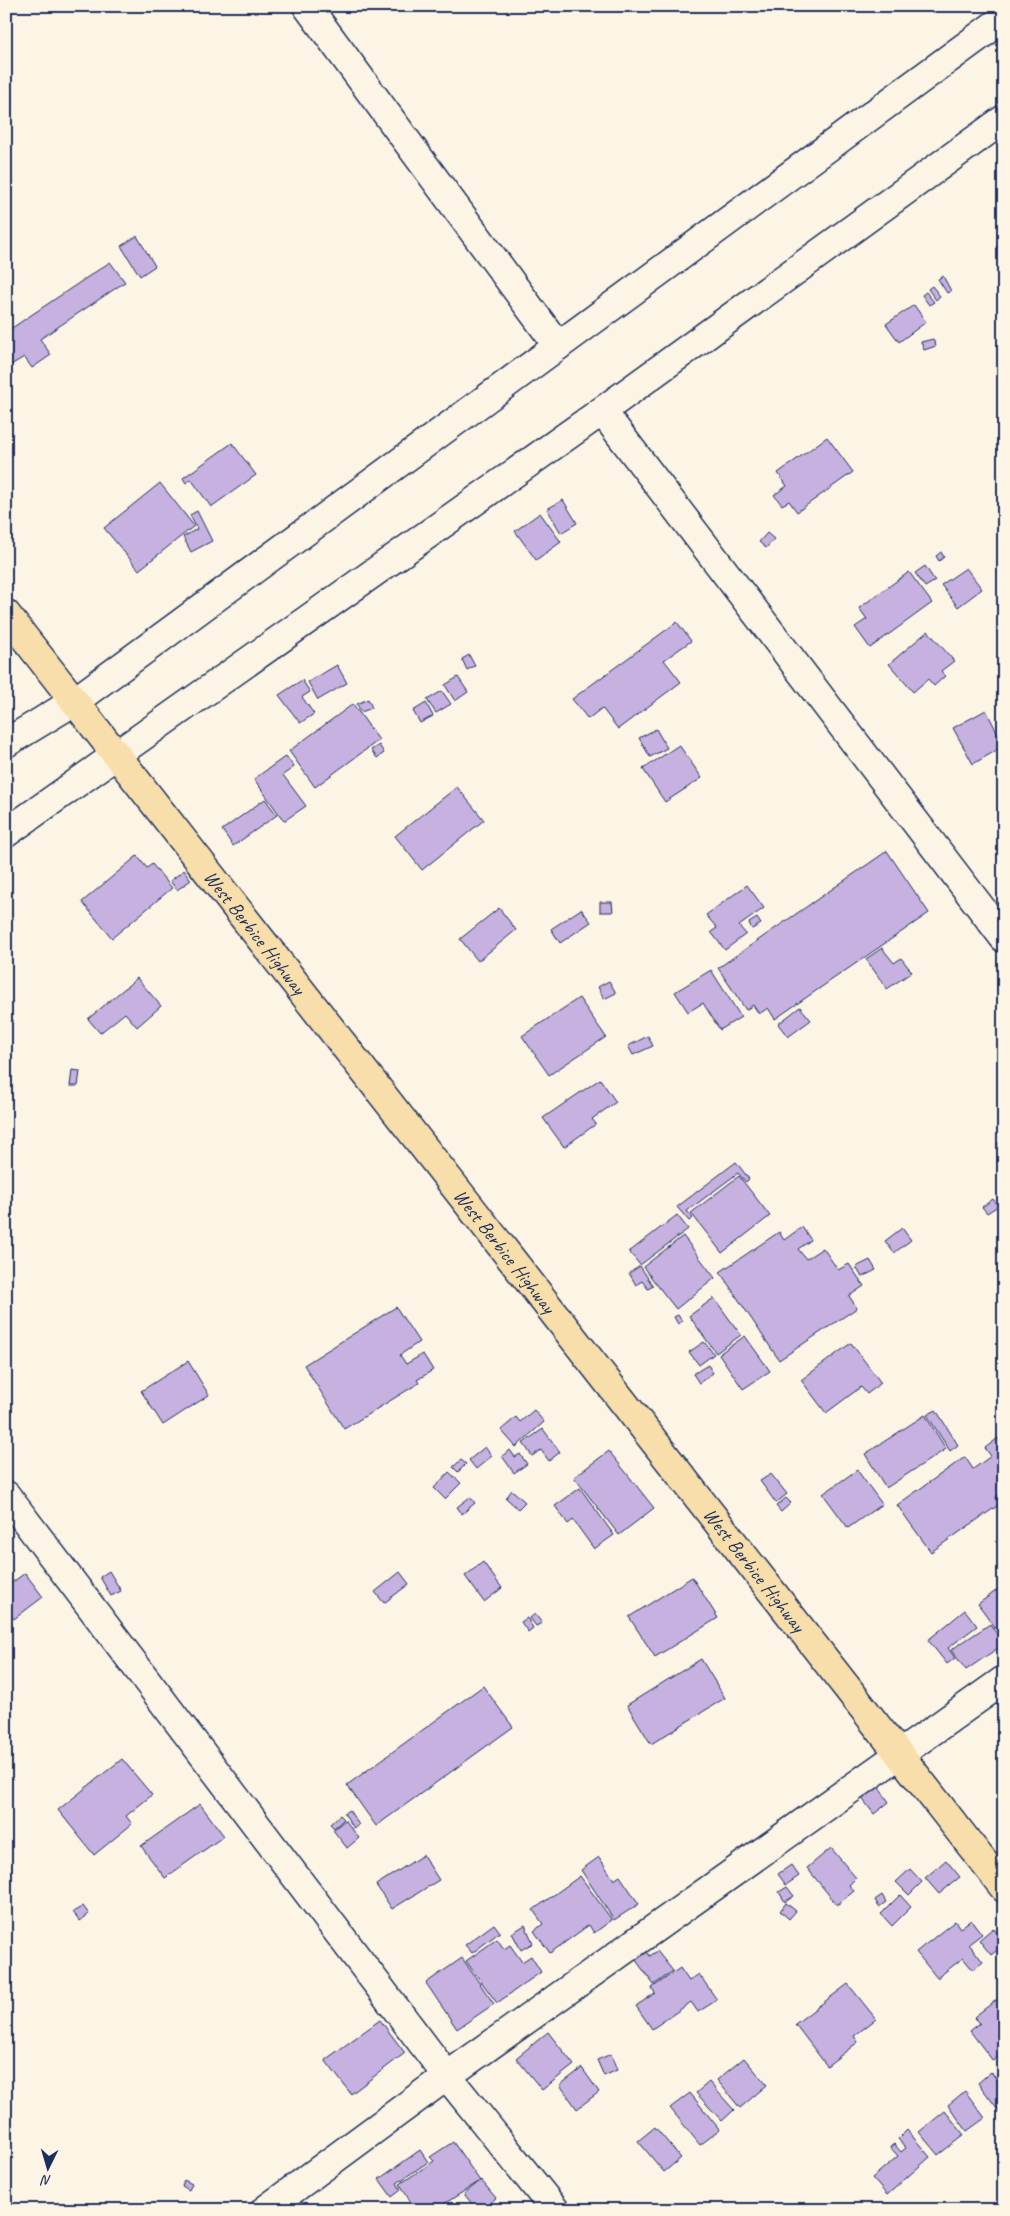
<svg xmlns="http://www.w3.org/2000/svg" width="1010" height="2216" font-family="Caveat,sans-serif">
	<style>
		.building { fill: #c6b1e0; stroke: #1b2f5e }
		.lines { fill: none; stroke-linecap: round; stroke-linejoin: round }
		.street-casing { stroke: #1b2f5e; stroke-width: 31 }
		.primary-casing { stroke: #1b2f5e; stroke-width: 31 }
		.street { stroke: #fcf5e5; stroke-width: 28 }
		.primary { stroke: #f8deab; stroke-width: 28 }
		.labels { text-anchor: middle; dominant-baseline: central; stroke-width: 5; stroke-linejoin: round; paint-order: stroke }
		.street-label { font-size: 20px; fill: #1b2f5e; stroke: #fcf5e5 }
	</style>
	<rect width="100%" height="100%" fill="#fcf5e5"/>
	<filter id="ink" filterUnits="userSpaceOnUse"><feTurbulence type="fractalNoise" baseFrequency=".02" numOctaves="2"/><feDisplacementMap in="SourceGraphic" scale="10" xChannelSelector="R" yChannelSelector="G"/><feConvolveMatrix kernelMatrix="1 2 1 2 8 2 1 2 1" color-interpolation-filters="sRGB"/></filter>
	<g filter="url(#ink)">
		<g class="building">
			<path d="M137,236L155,266L140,276L121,246Z"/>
			<path d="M1004,242V257L996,247Z"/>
			<path d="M110,262L125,282L40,339L51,355L32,368L24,357L6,368V332Z"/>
			<path d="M943,276L951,291L947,293L938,279Z"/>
			<path d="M932,286L940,296L936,300L928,289Z"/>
			<path d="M926,292L934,302L929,305L922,295Z"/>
			<path d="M914,305L926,322L899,342L886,324Z"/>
			<path d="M933,339L936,346L924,350L921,342Z"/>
			<path d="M827,437L853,472L797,512L789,501L782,505L774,495L787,486L778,473Z"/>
			<path d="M232,443L256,475L211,507L191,479L186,483L183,478Z"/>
			<path d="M160,483L194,526L139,570L104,528Z"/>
			<path d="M563,500L577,523L561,533L547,509Z"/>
			<path d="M197,511L212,541L191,552L183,537L197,529L190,515Z"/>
			<path d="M540,513L561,542L536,560L515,531Z"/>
			<path d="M767,533L774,539L766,548L759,542Z"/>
			<path d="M941,552L944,557L939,561L936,556Z"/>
			<path d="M925,566L935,581L925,587L915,573Z"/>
			<path d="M966,568L982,589L958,607L941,585Z"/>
			<path d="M909,572L932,603L870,648L855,627L867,619L859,608Z"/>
			<path d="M677,622L691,641L664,660L681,682L618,729L602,708L588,719L572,699Z"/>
			<path d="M928,631L954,661L941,671L945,676L934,686L928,679L913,692L889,664Z"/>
			<path d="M469,655L475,666L467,670L462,659Z"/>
			<path d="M337,665L347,683L318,700L308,682Z"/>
			<path d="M458,677L468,692L455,701L445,685Z"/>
			<path d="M302,680L310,692L302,697L314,714L300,723L279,695Z"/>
			<path d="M442,691L451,704L436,713L427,700Z"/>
			<path d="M368,699L372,708L361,712L357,704Z"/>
			<path d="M426,703L433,716L420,723L413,711Z"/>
			<path d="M353,704L379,740L315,787L289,751Z"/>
			<path d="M986,710L1004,746L973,764L953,728Z"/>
			<path d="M656,729L667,748L650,757L639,738Z"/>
			<path d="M379,745L384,753L377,758L371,750Z"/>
			<path d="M679,745L702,778L665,802L643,769Z"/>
			<path d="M286,756L294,767L283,775L306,806L284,821L254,779Z"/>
			<path d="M457,787L484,820L422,870L395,836Z"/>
			<path d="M265,799L277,815L233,846L222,830Z"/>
			<path d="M887,851L929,913L775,1019L768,1008L759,1014L753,1005L746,1010L718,968Z"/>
			<path d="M137,856L147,868L152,864L172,888L112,938L82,902Z"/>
			<path d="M184,870L191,880L177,890L170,881Z"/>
			<path d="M747,885L764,908L739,926L746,934L725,950L711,932L717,928L706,915Z"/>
			<path d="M600,902H612L613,912H600Z"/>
			<path d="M499,908L516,930L478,961L460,939Z"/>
			<path d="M581,909L591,922L560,943L551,929Z"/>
			<path d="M757,918L761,924L752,929L749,923Z"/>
			<path d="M882,948L894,963L901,958L912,972L887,989L866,959Z"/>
			<path d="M711,970L741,1017L720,1030L703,1003L688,1012L675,992Z"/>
			<path d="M137,978L161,1006L137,1027L125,1013L100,1033L88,1019Z"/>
			<path d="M609,981L616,993L604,999L598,987Z"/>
			<path d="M579,998L606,1037L549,1075L522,1036Z"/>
			<path d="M800,1007L811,1020L788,1037L778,1024Z"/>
			<path d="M648,1036L653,1046L633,1055L628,1046Z"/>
			<path d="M72,1070L80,1071L78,1086H70Z"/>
			<path d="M600,1079L616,1102L592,1119L596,1124L564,1147L543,1118Z"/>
			<path d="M1004,1139V1153L997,1144Z"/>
			<path d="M736,1162L749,1179L746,1182L738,1173L687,1211L693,1218L689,1221L677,1207Z"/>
			<path d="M739,1176L770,1216L722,1253L691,1213Z"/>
			<path d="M993,1199L998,1206L987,1213L982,1207Z"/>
			<path d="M677,1215L688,1229L640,1265L629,1252Z"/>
			<path d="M802,1227L811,1240L798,1249L806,1259L823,1248L838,1270L849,1264L864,1286L849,1296L857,1308L779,1360L720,1272L779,1232L784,1240Z"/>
			<path d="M902,1228L911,1240L894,1253L885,1241Z"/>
			<path d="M683,1236L715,1278L676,1309L643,1267Z"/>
			<path d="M870,1260L876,1270L862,1277L856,1267Z"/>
			<path d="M640,1266L653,1286L648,1289L642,1281L636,1285L629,1273Z"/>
			<path d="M714,1298L741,1335L716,1353L689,1316Z"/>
			<path d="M396,1307L419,1342L400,1355L406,1364L423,1354L433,1370L417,1380L419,1383L344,1429L304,1365Z"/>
			<path d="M678,1315L682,1321L678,1324L674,1317Z"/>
			<path d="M745,1336L770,1371L743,1389L719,1354Z"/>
			<path d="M704,1342L714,1354L699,1365L689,1352Z"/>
			<path d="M851,1343L881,1383L867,1394L861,1387L826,1413L801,1380Z"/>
			<path d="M188,1361L209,1395L163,1425L141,1391Z"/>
			<path d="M708,1365L713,1373L699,1383L693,1374Z"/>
			<path d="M534,1410L544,1422L516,1447L501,1430L516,1417L520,1422Z"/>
			<path d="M936,1410L958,1445L950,1451L927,1415Z"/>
			<path d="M925,1415L946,1449L886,1488L865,1454Z"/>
			<path d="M543,1429L560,1452L549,1461L541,1450L532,1456L523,1443Z"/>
			<path d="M998,1438L1004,1446V1492L996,1497L1000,1504L931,1552L897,1505L965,1457L973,1469L991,1456L985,1448Z"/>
			<path d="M485,1447L492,1456L476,1469L469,1460Z"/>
			<path d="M510,1450L515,1457L520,1454L527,1464L514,1473L502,1456Z"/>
			<path d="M609,1451L654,1508L619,1535L574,1477Z"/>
			<path d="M461,1460L466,1464L458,1472L453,1467Z"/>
			<path d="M857,1470L882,1504L848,1528L823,1494Z"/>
			<path d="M449,1472L461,1483L445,1499L434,1488Z"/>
			<path d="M771,1474L787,1494L776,1503L760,1481Z"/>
			<path d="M580,1488L614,1535L594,1549L573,1520L568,1524L555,1506Z"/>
			<path d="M512,1490L525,1502L518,1509L506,1498Z"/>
			<path d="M470,1497L475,1503L462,1514L457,1507Z"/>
			<path d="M786,1498L791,1503L781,1512L776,1506Z"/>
			<path d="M483,1562L502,1588L484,1602L465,1576Z"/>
			<path d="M109,1571L121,1591L111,1596L100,1577Z"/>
			<path d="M400,1572L409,1584L384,1603L375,1592Z"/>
			<path d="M25,1573L43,1597L14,1619L6,1609V1587Z"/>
			<path d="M692,1577L718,1618L655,1657L629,1617Z"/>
			<path d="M1004,1585V1639L978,1604Z"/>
			<path d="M965,1610L977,1626L948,1648L955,1658L947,1664L928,1640Z"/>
			<path d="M535,1614L542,1623L536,1626L530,1618Z"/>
			<path d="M527,1618L533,1628L528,1632L521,1622Z"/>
			<path d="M990,1624L1004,1644L966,1670L951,1650Z"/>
			<path d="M701,1659L725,1698L651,1744L627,1705Z"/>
			<path d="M483,1686L513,1727L376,1826L347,1785Z"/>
			<path d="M122,1759L152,1795L126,1816L132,1824L94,1855L58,1810Z"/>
			<path d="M877,1785L889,1802L874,1814L861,1797Z"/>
			<path d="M200,1804L224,1836L165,1878L141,1846Z"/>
			<path d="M349,1810L359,1825L354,1828L344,1813Z"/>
			<path d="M340,1815L344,1819L334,1828L330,1824Z"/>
			<path d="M345,1820L359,1838L347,1848L333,1830Z"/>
			<path d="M831,1848L856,1878L849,1885L854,1891L837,1905L807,1868Z"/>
			<path d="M423,1855L439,1880L392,1909L376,1885Z"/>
			<path d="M599,1857L614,1880L620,1876L639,1904L614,1920L581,1870Z"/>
			<path d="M946,1860L960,1877L939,1894L925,1878Z"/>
			<path d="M791,1865L799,1876L786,1885L778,1874Z"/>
			<path d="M910,1869L922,1882L909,1895L896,1882Z"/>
			<path d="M580,1876L612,1920L594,1933L589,1925L550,1953L534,1931L543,1924L533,1910Z"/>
			<path d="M787,1887L794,1896L785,1902L779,1892Z"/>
			<path d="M882,1895L886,1902L879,1907L875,1900Z"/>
			<path d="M900,1895L911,1907L892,1926L881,1914Z"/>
			<path d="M786,1903L796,1911L789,1919L780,1911Z"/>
			<path d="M83,1906L89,1914L80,1921L73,1912Z"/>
			<path d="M971,1920L982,1934L969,1944L983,1962L973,1970L963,1958L937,1978L916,1952L955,1921L960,1928Z"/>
			<path d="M494,1924L500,1932L472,1953L465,1945Z"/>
			<path d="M525,1925L533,1943L521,1950L512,1933Z"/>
			<path d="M993,1928L1004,1941V1945L991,1955L979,1940Z"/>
			<path d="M497,1939L504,1949L510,1945L522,1962L531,1956L541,1972L497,2003L466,1961Z"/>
			<path d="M646,1950L650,1956L657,1951L673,1971L654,1985L635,1959Z"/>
			<path d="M462,1958L494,2004L457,2029L426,1983Z"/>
			<path d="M680,1968L689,1981L699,1974L717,2000L698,2012L691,2002L652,2029L636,2006L655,1993L652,1988Z"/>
			<path d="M848,1984L876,2019L854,2036L858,2042L827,2066L795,2024Z"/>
			<path d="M1004,1994V2053L993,2061L970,2031L980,2023L974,2017Z"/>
			<path d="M380,2020L405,2053L351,2094L325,2060Z"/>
			<path d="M548,2032L574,2065L542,2090L516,2058Z"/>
			<path d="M611,2054L617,2070L604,2076L597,2060Z"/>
			<path d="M744,2058L767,2085L740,2108L717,2080Z"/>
			<path d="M582,2068L599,2092L577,2109L560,2085Z"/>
			<path d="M991,2072L1000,2084L1004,2081V2117L978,2083Z"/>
			<path d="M709,2082L734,2110L722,2121L696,2093Z"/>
			<path d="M965,2091L985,2118L967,2131L948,2105Z"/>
			<path d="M690,2093L720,2130L700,2145L670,2108Z"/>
			<path d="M945,2111L964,2135L938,2155L919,2132Z"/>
			<path d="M655,2127L681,2158L664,2172L638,2141Z"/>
			<path d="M907,2130L930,2157L887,2195L872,2178L898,2156L890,2147L894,2144L901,2152L906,2148L898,2139Z"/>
			<path d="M453,2142L480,2181L444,2204L448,2210H415L400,2184L434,2161L430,2157Z"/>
			<path d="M420,2150L428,2162L397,2183L401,2190L392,2197L379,2179Z"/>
			<path d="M184,2180L192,2184L189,2190L182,2186Z"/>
			<path d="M481,2180L496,2198L481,2210H477L464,2194Z"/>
		</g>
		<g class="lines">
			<defs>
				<g id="street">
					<path d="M307,6L558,346"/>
					<path d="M602,411L1004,938"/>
					<path d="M6,743L75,701L1004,18"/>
					<path d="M6,833L602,411L1004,119"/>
					<path d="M6,1495L447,2076L555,2210"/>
					<path d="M265,2210L447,2076L1004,1680"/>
				</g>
				<g id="primary">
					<path id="s1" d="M6,614L1004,1888"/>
				</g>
			</defs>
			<use href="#street" class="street-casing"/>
			<use href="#primary" class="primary-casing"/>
			<use href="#street" class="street"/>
			<use href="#primary" class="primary"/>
		</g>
	</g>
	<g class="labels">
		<g class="street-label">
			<text stroke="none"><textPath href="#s1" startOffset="404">West Berbice Highway</textPath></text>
			<text stroke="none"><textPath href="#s1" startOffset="809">West Berbice Highway</textPath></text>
			<text stroke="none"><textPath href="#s1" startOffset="1214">West Berbice Highway</textPath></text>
		</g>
	</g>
	<rect width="1010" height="2216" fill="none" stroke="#fcf5e5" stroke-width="25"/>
	<rect x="12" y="12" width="985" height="2191" fill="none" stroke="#1b2f5e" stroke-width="2" filter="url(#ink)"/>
	<g transform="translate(48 2168) rotate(185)" stroke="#fcf5e5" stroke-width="4" paint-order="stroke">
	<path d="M0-4L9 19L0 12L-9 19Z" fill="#1b2f5e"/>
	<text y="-8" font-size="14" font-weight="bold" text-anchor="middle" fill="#1b2f5e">N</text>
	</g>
</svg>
